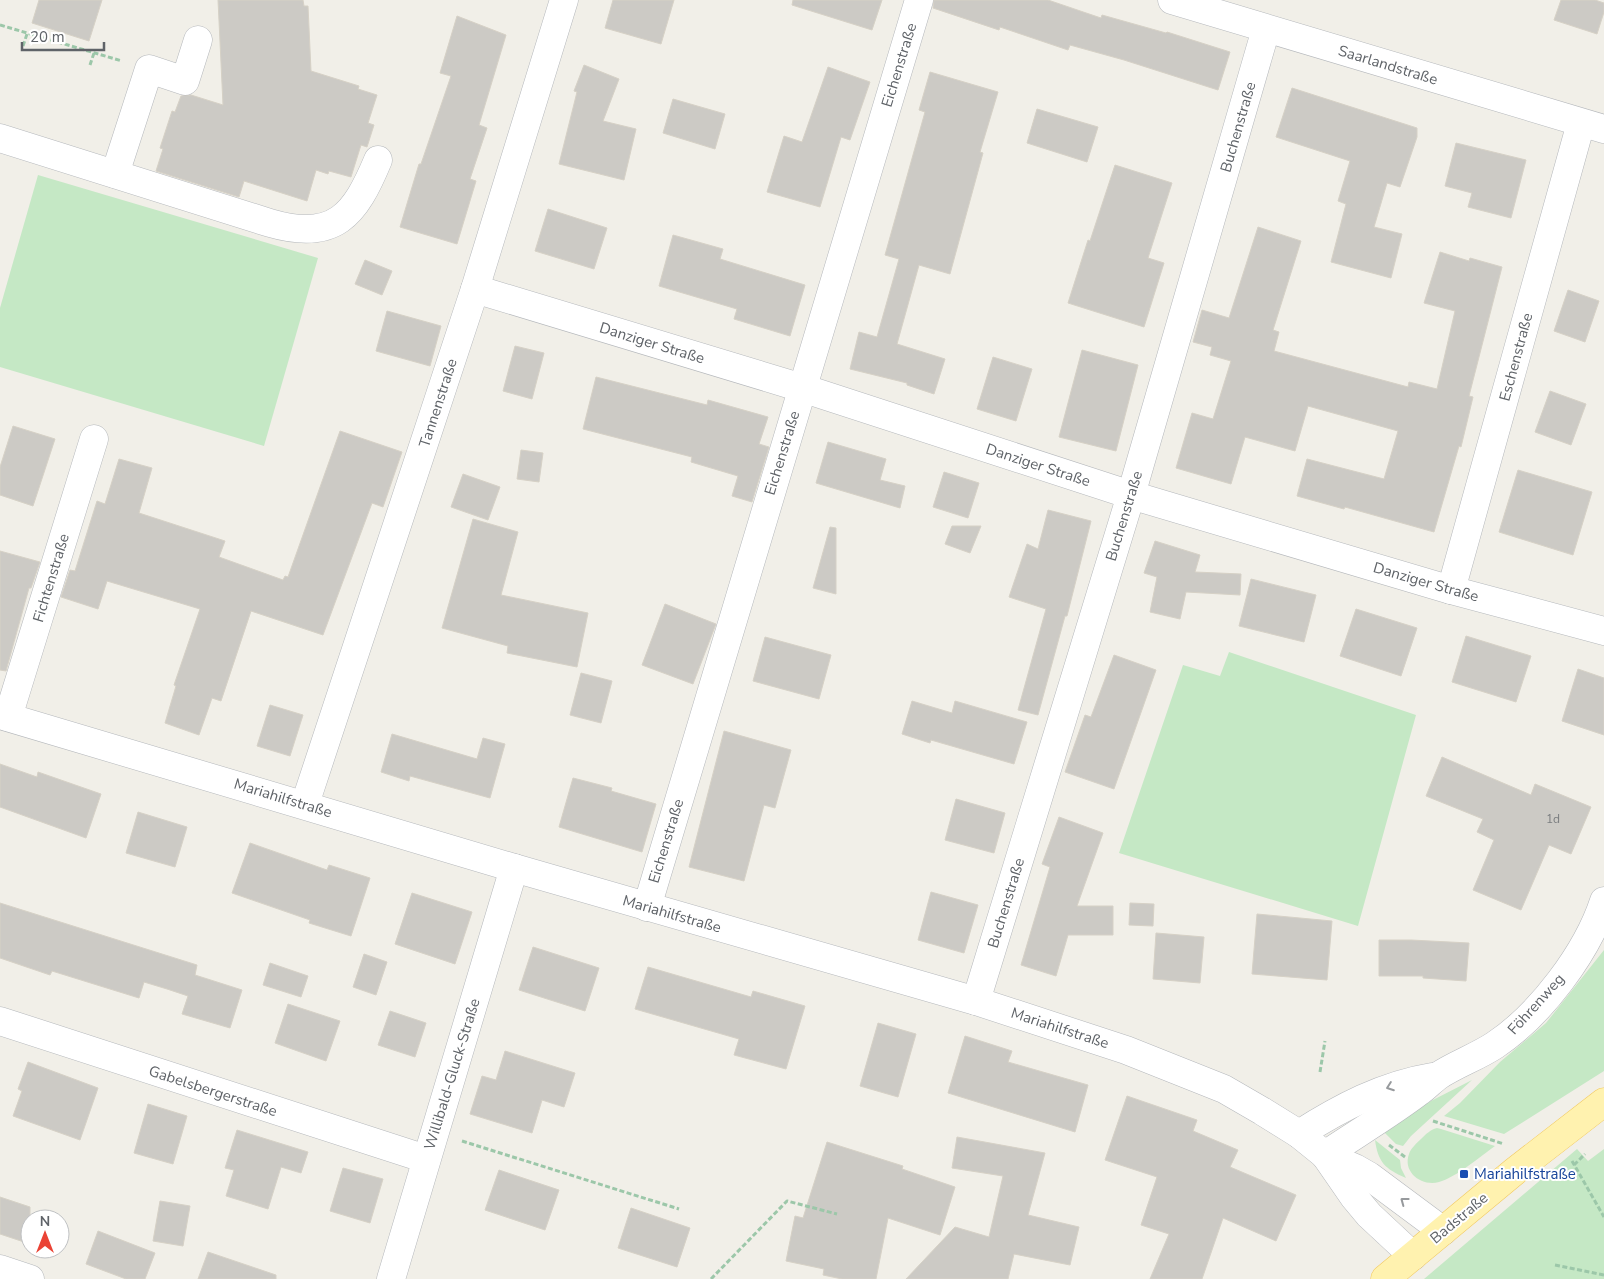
<svg xmlns="http://www.w3.org/2000/svg" width="1604" height="1279" font-family="'Nunito Sans',sans-serif">
	<style>
		.green { fill: #c5e8c5 }
		.building { fill: #cccac5; stroke: #d6d1c6 }
		.lines { fill: none; stroke-linecap: round; stroke-linejoin: round }
		.minor-casing { stroke: #b5b8bc; stroke-width: 29 }
		.major-casing { stroke: #f2c960; stroke-width: 29 }
		.path { stroke: #9cc7a9; stroke-width: 3; stroke-dasharray: 5 2.5; stroke-linecap: butt }
		.minor { stroke: #fff; stroke-width: 28 }
		.major { stroke: #fff2af; stroke-width: 28 }
		.oneway { stroke: #979a9d }
		.transit-dot { fill: #1a4fb4; stroke: #fff; stroke-width: 2 }
		.labels { text-anchor: middle; dominant-baseline: central; stroke-width: 4; stroke-linejoin: round; paint-order: stroke }
		.number-label { font-size: 12px; fill: #7a7d7f }
		.street-label { font-size: 15px; fill: #5f6368; stroke: #fff }
		.transit-label { font-size: 15px; fill: #164399; stroke: #fff; text-anchor: start }
	</style>
	<rect width="100%" height="100%" fill="#f1efe8"/>
	<g class="green">
		<path d="M38,175L318,258L264,446L0,367V308Z"/>
		<path d="M1229,652L1416,715L1358,926L1119,853L1183,665L1220,676Z"/>
		<path d="M1604,950V1071L1504,1134L1444,1116L1460,1103L1500,1062L1546,1023Z"/>
		<path d="M1472,1080L1411,1136L1403,1146L1396,1144L1381,1129L1427,1103Z"/>
		<path d="M1437,1128L1441,1129L1495,1146C1481,1156 1455,1178 1439,1182C1423,1187 1402,1173 1409,1154C1411,1148 1416,1144 1421,1139C1426,1134 1430,1130 1437,1128Z"/>
		<path d="M1375,1140L1400,1160L1401,1168L1406,1178C1385,1169 1378,1162 1375,1140Z"/>
		<path d="M1577,1149L1588,1161L1604,1149V1279H1424Z"/>
	</g>
	<g class="building">
		<path d="M39,0H102L89,41L32,23Z"/>
		<path d="M218,0H303L304,6H308L311,71L359,86L358,89L377,95L368,123L374,125L367,147L361,145L351,177L329,171L328,174L316,170L307,201L244,181L239,197L156,171L163,149L160,148L172,111L175,112L181,96L191,95L223,105Z"/>
		<path d="M613,0H674L661,44L605,28Z"/>
		<path d="M793,0H882L872,30L792,5Z"/>
		<path d="M934,0H1048L1101,18L1102,15L1166,33L1167,32L1230,52L1218,90L1124,60L1070,45L1068,50L1000,27L999,30L933,8Z"/>
		<path d="M1561,0H1595L1604,3V12L1597,34L1554,20Z"/>
		<path d="M457,16L506,35L479,125L487,128L470,179L476,181L457,244L400,227L419,164H421L451,76L440,73Z"/>
		<path d="M584,65L619,79L603,121L636,129L624,180L559,164L577,92L574,91Z"/>
		<path d="M828,67L870,82L850,140L841,137L820,207L767,192L784,136L802,142Z"/>
		<path d="M930,72L998,92L980,152L983,153L950,274L919,265L897,344L945,359L934,394L907,385V383L850,369L859,332L877,337L899,259L885,255L925,112L919,110Z"/>
		<path d="M1292,88L1417,128V137L1400,187L1387,183L1374,227L1402,234L1391,278L1331,262L1346,204L1338,201L1350,161L1276,137Z"/>
		<path d="M673,99L725,114L715,149L663,133Z"/>
		<path d="M1037,109L1098,127L1087,162L1027,143Z"/>
		<path d="M1456,143L1526,160L1511,218L1468,207L1472,193L1445,186Z"/>
		<path d="M1115,165L1172,183L1148,258L1164,263L1144,327L1068,303L1088,240L1090,241Z"/>
		<path d="M548,209L607,228L594,269L535,251Z"/>
		<path d="M1258,227L1301,241L1273,330L1279,332L1274,351L1408,387L1409,382L1437,389L1455,311L1424,303L1440,252L1469,261L1470,258L1502,267L1469,396L1473,397L1461,447L1459,446L1434,532L1345,507L1344,509L1297,496L1307,459L1384,479L1398,431L1308,406L1295,451L1245,437L1231,484L1176,468L1192,413L1213,419L1231,361L1210,355L1212,347L1193,342L1202,310L1229,318Z"/>
		<path d="M673,235L723,249L720,259L805,285L790,336L734,319L737,309L659,286Z"/>
		<path d="M365,260L392,271L382,295L355,284Z"/>
		<path d="M1568,290L1599,301L1585,342L1554,331Z"/>
		<path d="M387,311L441,326L430,366L376,351Z"/>
		<path d="M515,346L544,353L532,399L503,391Z"/>
		<path d="M1082,350L1138,365L1116,451L1059,437Z"/>
		<path d="M993,357L1032,369L1016,421L977,409Z"/>
		<path d="M596,377L707,405L708,400L768,417L759,444L769,447L752,502L732,496L738,476L691,462L692,457L583,429Z"/>
		<path d="M1550,391L1586,404L1571,445L1535,432Z"/>
		<path d="M13,426L55,439L33,506L0,495V467Z"/>
		<path d="M340,431L402,452L383,507L372,503L323,635L251,611L221,701L212,698L199,735L165,723L176,686L174,685L200,609L107,581L98,609L61,597L70,570L75,571L97,501L105,504L119,459L152,468L139,513L225,541L219,557L283,580L285,576L288,577Z"/>
		<path d="M828,442L886,459L880,480L905,486L900,508L816,483Z"/>
		<path d="M521,450L543,453L539,482L517,479Z"/>
		<path d="M1518,470L1592,492L1573,555L1499,532Z"/>
		<path d="M944,472L979,483L968,518L933,507Z"/>
		<path d="M463,474L500,487L488,520L451,507Z"/>
		<path d="M1048,510L1091,521L1067,616H1065L1038,715L1018,710L1046,609L1009,597L1027,544L1038,549Z"/>
		<path d="M473,519L518,532L501,595L588,613L577,667L507,653L508,646L442,628Z"/>
		<path d="M952,526H981L970,553L945,544Z"/>
		<path d="M830,527L836,528V594L813,588Z"/>
		<path d="M1155,541L1200,555L1195,572L1241,574L1240,595L1186,592L1180,619L1150,612L1157,577L1144,573Z"/>
		<path d="M0,551L40,562L31,588H29L6,671L0,670Z"/>
		<path d="M1251,579L1316,595L1304,642L1239,626Z"/>
		<path d="M665,604L716,624L693,684L642,665Z"/>
		<path d="M1356,609L1417,628L1401,676L1340,656Z"/>
		<path d="M1466,636L1531,656L1516,702L1452,682Z"/>
		<path d="M765,637L831,655L819,699L753,681Z"/>
		<path d="M1114,655L1156,670L1114,789L1065,772L1085,715L1091,717Z"/>
		<path d="M1578,669L1604,678V735L1562,721Z"/>
		<path d="M581,673L612,681L601,723L570,715Z"/>
		<path d="M912,701L952,713L955,701L1027,722L1014,764L931,740L930,743L902,734Z"/>
		<path d="M270,705L303,715L290,756L257,746Z"/>
		<path d="M724,731L791,750L775,808L764,805L744,881L689,867Z"/>
		<path d="M392,734L477,759L483,738L505,744L490,798L410,776L409,781L381,772Z"/>
		<path d="M1442,757L1531,795L1535,784L1591,807L1571,854L1549,845L1521,910L1473,890L1494,840L1477,832L1483,819L1426,796Z"/>
		<path d="M0,764L37,777L38,772L101,794L86,838L0,807Z"/>
		<path d="M573,778L612,788L611,791L656,804L642,852L559,827Z"/>
		<path d="M956,799L1005,813L994,853L945,840Z"/>
		<path d="M138,812L187,827L175,867L126,853Z"/>
		<path d="M1059,817L1103,833L1077,906H1113V935H1068L1056,976L1021,965L1050,867L1042,864Z"/>
		<path d="M250,843L327,870L329,865L370,878L351,936L309,923L310,920L232,893Z"/>
		<path d="M931,892L978,905L964,953L918,940Z"/>
		<path d="M412,893L472,912L455,964L395,944Z"/>
		<path d="M0,903L197,965L195,975L242,990L230,1028L182,1014L188,996L167,989L144,982L139,998L52,971L50,975L0,958Z"/>
		<path d="M1130,903L1154,904L1153,926L1129,925Z"/>
		<path d="M1257,914L1332,921L1327,980L1252,974Z"/>
		<path d="M1156,933L1204,937L1200,983L1153,979Z"/>
		<path d="M1379,940H1411L1469,943L1466,981L1423,978V976H1379Z"/>
		<path d="M533,947L599,968L585,1011L519,990Z"/>
		<path d="M364,954L387,962L376,995L353,987Z"/>
		<path d="M270,963L308,976L301,997L263,985Z"/>
		<path d="M648,967L751,997L753,991L805,1006L786,1069L734,1055L739,1039L635,1009Z"/>
		<path d="M288,1004L340,1021L326,1061L275,1043Z"/>
		<path d="M390,1011L426,1023L415,1057L378,1045Z"/>
		<path d="M878,1023L916,1034L898,1097L860,1086Z"/>
		<path d="M965,1036L1012,1051L1008,1062L1088,1085L1075,1132L948,1093Z"/>
		<path d="M505,1051L575,1073L564,1107L542,1100L532,1133L470,1114L482,1076L496,1080Z"/>
		<path d="M28,1062L98,1088L80,1140L13,1116L22,1091L18,1089Z"/>
		<path d="M1127,1096L1197,1120L1193,1131L1238,1150L1230,1167L1296,1195L1276,1241L1223,1218L1202,1279H1150L1169,1234L1141,1225L1157,1177L1105,1160Z"/>
		<path d="M148,1104L187,1116L173,1164L134,1153Z"/>
		<path d="M237,1130L308,1152L301,1173L281,1167L268,1209L226,1196L234,1170L225,1168Z"/>
		<path d="M957,1137L1045,1153L1028,1215L1079,1227L1070,1265L1014,1254L1008,1279H906L955,1227L989,1237L1003,1176L952,1168Z"/>
		<path d="M827,1142L903,1166L902,1169L955,1187L940,1235L888,1218L876,1279H842L823,1275L824,1269L786,1261L795,1216L803,1218Z"/>
		<path d="M343,1168L383,1179L370,1223L330,1211Z"/>
		<path d="M499,1170L559,1190L545,1230L485,1210Z"/>
		<path d="M0,1197L30,1207V1244L0,1234Z"/>
		<path d="M160,1201L190,1206L183,1246L153,1241Z"/>
		<path d="M631,1208L690,1228L677,1267L618,1248Z"/>
		<path d="M98,1231L155,1253L145,1279H126L86,1264Z"/>
		<path d="M208,1252L276,1275V1279H198Z"/>
	</g>
	<g class="lines">
		<defs>
			<g id="minor">
				<path d="M1172,0L1604,129"/>
				<path d="M0,138L270,223C335,242 355,215 378,160"/>
				<path d="M115,174L149,69L185,81L198,40"/>
				<path d="M475,289L802,388L1131,495L1451,590L1604,631"/>
				<path d="M1451,590L1581,123"/>
				<path d="M0,715L514,868L976,1001L1126,1050L1224,1089L1262,1111L1299,1134L1325,1155L1355,1168L1369,1176L1443,1231"/>
				<path d="M8,717L94,439"/>
				<path d="M305,804L475,289L564,0"/>
				<path d="M647,907L919,0"/>
				<path d="M976,1001L1131,495L1266,29"/>
				<path d="M0,1021L426,1159"/>
				<path d="M1299,1134C1340,1108 1383,1085 1432,1077"/>
				<path d="M1325,1155C1356,1134 1390,1114 1420,1091C1426,1087 1431,1081 1438,1076C1456,1064 1477,1057 1495,1045C1540,1015 1587,953 1604,901"/>
				<path d="M1325,1155L1354,1197L1369,1215L1413,1256"/>
				<path d="M0,1269L30,1279"/>
				<path d="M391,1279L514,868"/>
			</g>
			<path id="major" d="M1385,1279L1515,1171L1604,1102"/>
		</defs>
		<use href="#minor" class="minor-casing"/>
		<use href="#major" class="major-casing"/>
		<g class="path">
			<path d="M0,25L122,61"/>
			<path d="M23,46L27,34"/>
			<path d="M90,65L94,53"/>
			<path d="M1320,1072L1325,1041"/>
			<path d="M1433,1121L1504,1144"/>
			<path d="M462,1141L679,1209"/>
			<path d="M1389,1145L1405,1157"/>
			<path d="M1572,1161L1604,1217"/>
			<path d="M1574,1165L1585,1154"/>
			<path d="M1555,1265L1604,1275"/>
			<path d="M711,1279L787,1201L837,1214"/>
		</g>
		<use href="#minor" class="minor"/>
		<use href="#major" class="major"/>
	</g>
	<defs><path id="oneway-chevron" d="M-2-3.5L2.5 0L-2 3.5" fill="none" stroke-width="1.6" stroke-linecap="round" stroke-linejoin="round" transform="scale(1.25)"/></defs>
	<g class="oneway">
		<use href="#oneway-chevron" transform="translate(1390 1087) rotate(160)"/>
		<use href="#oneway-chevron" transform="translate(1404 1201) rotate(-143)"/>
	</g>
	<rect class="transit-dot" x="1459" y="1169" width="10" height="10" rx="2.5"/>
	<g class="labels">
		<g class="number-label">
			<text x="1553" y="819">1d</text>
		</g>
		<g class="street-label">
			<text transform="translate(899 65) rotate(-73)">Eichenstraße</text>
			<text transform="translate(1388 65) rotate(17)">Saarlandstraße</text>
			<text transform="translate(1238 127) rotate(-74)">Buchenstraße</text>
			<text transform="translate(652 343) rotate(17)">Danziger Straße</text>
			<text transform="translate(1516 357) rotate(-75)">Eschenstraße</text>
			<text transform="translate(438 403) rotate(-72)">Tannenstraße</text>
			<text transform="translate(782 453) rotate(-73)">Eichenstraße</text>
			<text transform="translate(1038 465) rotate(18)">Danziger Straße</text>
			<text transform="translate(1124 516) rotate(-73)">Buchenstraße</text>
			<text transform="translate(51 578) rotate(-73)">Fichtenstraße</text>
			<text transform="translate(1426 582) rotate(16)">Danziger Straße</text>
			<text transform="translate(283 798) rotate(17)">Mariahilfstraße</text>
			<text transform="translate(666 841) rotate(-73)">Eichenstraße</text>
			<text transform="translate(1006 903) rotate(-73)">Buchenstraße</text>
			<text transform="translate(672 914) rotate(16)">Mariahilfstraße</text>
			<text transform="translate(1536 1004) rotate(-48)">Föhrenweg</text>
			<text transform="translate(1060 1028) rotate(18)">Mariahilfstraße</text>
			<text transform="translate(452 1074) rotate(-73)">Willibald-Gluck-Straße</text>
			<text transform="translate(213 1091) rotate(18)">Gabelsbergerstraße</text>
			<text transform="translate(1459 1218) rotate(-40)">Badstraße</text>
		</g>
		<g class="transit-label">
			<text x="1474" y="1174">Mariahilfstraße</text>
		</g>
	</g>
	<g transform="translate(45 1234)"><circle r="24" fill="#ffffff" stroke="#bfc1c3"/>
	<path d="M0-4L9 19L0 12L-9 19Z" fill="#ea4335"/>
	<text y="-8" font-size="14" font-weight="bold" text-anchor="middle" fill="#5f6368">N</text>
	</g>
	<path d="M22 42v8h82v-8" fill="none" stroke="#5f6368" stroke-width="2.5"/>
	<text x="30" y="42" font-size="15" fill="#5f6368" stroke="#ffffff" stroke-width="4" paint-order="stroke">20 m</text>
</svg>
